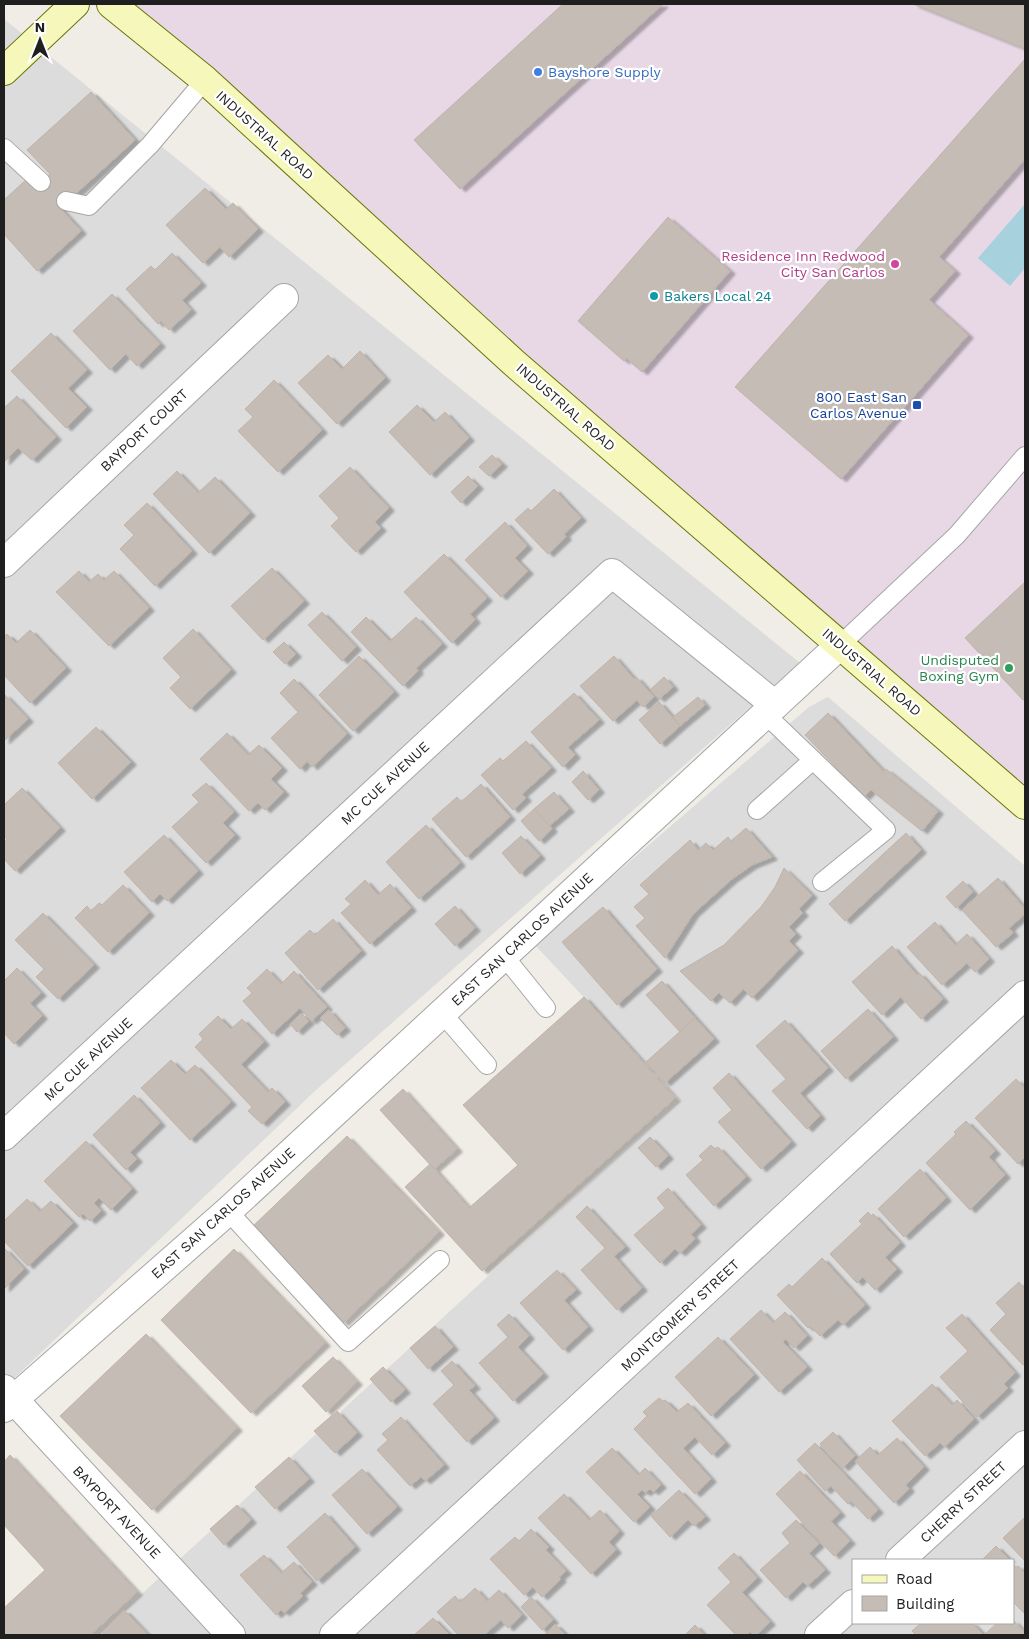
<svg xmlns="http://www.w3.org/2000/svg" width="1029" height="1639" font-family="'Work Sans',sans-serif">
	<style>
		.residential { fill: #dddcdc; fill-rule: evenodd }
		.industrial { fill: #e8d8e6 }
		.water { fill: #a7d1dc }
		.building { fill: #c4bcb5; stroke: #c1b3a8; filter: url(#shadow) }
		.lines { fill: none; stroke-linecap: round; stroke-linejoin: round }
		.lane-casing { stroke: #a6a6a6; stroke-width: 20 }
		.street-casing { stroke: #a6a6a6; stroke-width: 30 }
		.secondary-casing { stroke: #6a7507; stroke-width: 30 }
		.lane { stroke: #fff; stroke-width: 18 }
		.street { stroke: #fff; stroke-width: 28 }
		.secondary { stroke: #f6f8bb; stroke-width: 28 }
		.shop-dot { fill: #3f7fe0; stroke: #fff; stroke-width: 2 }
		.hotel-dot { fill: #d1479c; stroke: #fff; stroke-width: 2 }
		.culture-dot { fill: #0f9aa8; stroke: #fff; stroke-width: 2 }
		.transit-dot { fill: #1a4fb4; stroke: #fff; stroke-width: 2 }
		.leisure-dot { fill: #2e9e5b; stroke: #fff; stroke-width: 2 }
		.labels { text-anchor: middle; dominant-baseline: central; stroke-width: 4.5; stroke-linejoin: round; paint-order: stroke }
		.shop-label { font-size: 14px; fill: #366cbe; stroke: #fff; text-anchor: start }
		.street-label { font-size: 14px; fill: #1f1f1f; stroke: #fff }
		.hotel-label { font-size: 14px; fill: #b23c85; stroke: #fff; text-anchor: end }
		.culture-label { font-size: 14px; fill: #0d838f; stroke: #fff; text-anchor: start }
		.transit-label { font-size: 14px; fill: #164399; stroke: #fff; text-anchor: end }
		.leisure-label { font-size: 14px; fill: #27864d; stroke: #fff; text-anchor: end }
	</style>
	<defs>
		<filter id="shadow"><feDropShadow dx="5.5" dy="3" stdDeviation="1" flood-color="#0004"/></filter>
	</defs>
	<rect width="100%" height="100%" fill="#f0ece6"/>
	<g class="residential">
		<path d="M4,19L800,663L316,1090L4,1388Z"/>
		<path d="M828,697L1025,866V1635H97L680,1100L534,944L809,707ZM853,1560H1013V1623H853Z"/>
	</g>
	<path class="industrial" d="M111,4H1025V805Z"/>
	<path class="water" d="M1025,204V268L1010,286L978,258Z"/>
	<g class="building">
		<path d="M563,4H663L460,189L414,140Z"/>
		<path d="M913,4H1025V49Z"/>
		<path d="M1025,59V159L939,257L955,271L929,300L968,335L841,479L735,387Z"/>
		<path d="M91,92L135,140L60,208L81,231L37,271L4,234V200L29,177L37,185L50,174L27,150Z"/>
		<path d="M205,188L226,209L233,203L258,229L229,257L220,247L203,263L166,225Z"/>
		<path d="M668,217L730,271L642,372L626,358L624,361L578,321Z"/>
		<path d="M172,253L201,283L182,300L191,310L169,330L161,321L158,324L126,289L151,266L155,270Z"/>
		<path d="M112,294L160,344L137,366L126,354L110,370L73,331Z"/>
		<path d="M51,333L87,370L68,388L87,407L66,428L11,371Z"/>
		<path d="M360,351L385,378L337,424L298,383L328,355L342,369Z"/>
		<path d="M274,380L322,430L278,472L238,431L253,417L245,409Z"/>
		<path d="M17,396L56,437L32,460L18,448L4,462V408Z"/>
		<path d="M417,405L434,422L445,412L469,438L430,475L389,432Z"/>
		<path d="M492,455L502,464L489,476L479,467Z"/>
		<path d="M350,467L389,508L375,522L381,528L356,552L331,526L339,518L319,496Z"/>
		<path d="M177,471L198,493L215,477L250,513L209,553L153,494Z"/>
		<path d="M468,476L478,486L461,503L451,492Z"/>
		<path d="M554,489L581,518L564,534L566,537L548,554L515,520L528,508L531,511Z"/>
		<path d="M147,503L192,551L155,586L120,549L134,535L124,525Z"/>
		<path d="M505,522L527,546L515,558L528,571L501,597L465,560Z"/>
		<path d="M444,554L487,598L470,614L475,620L452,643L404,592Z"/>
		<path d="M272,568L304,601L263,640L231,606Z"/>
		<path d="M79,571L89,582L98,574L104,580L114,571L149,608L109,646L56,592Z"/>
		<path d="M1025,582V698L1023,700L965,638Z"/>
		<path d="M322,612L356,647L342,661L308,625Z"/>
		<path d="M366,617L390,641L416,617L442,644L416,668L418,671L403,686L351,632Z"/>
		<path d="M193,629L231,670L190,709L170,688L181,677L163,658Z"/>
		<path d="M30,630L66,668L30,703L4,675V637L7,634L16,643Z"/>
		<path d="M284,642L296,654L285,664L273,652Z"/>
		<path d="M359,656L394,692L353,731L319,695Z"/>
		<path d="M614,656L634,679L636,677L654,697L643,707L637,700L613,721L580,686Z"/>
		<path d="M664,677L673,687L659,699L650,690Z"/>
		<path d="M294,679L347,734L312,767L307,761L300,769L271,738L298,712L280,693Z"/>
		<path d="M574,693L599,720L568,747L575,755L563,767L531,732Z"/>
		<path d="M4,694L28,719L4,741Z"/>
		<path d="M698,697L705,705L680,726L673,717Z"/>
		<path d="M659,702L680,726L660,744L639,720Z"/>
		<path d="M828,713L884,772L886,769L938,811L922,831L871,790L864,797L805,735Z"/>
		<path d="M96,727L131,762L92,799L58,763Z"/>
		<path d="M227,733L248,755L259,745L282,768L271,779L284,792L265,810L258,803L249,811L200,759Z"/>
		<path d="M526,741L551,768L522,794L526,798L513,810L481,775L500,758L503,761Z"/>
		<path d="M583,771L599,790L588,800L572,782Z"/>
		<path d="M206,783L234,812L223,823L235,835L206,863L172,827L199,802L192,795Z"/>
		<path d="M481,784L510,817L466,857L432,819L457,797L461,802Z"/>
		<path d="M22,788L60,828L15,871L4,859V842L7,839L4,836V805Z"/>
		<path d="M554,792L569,809L549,826L534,809Z"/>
		<path d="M534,809L552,829L539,841L521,821Z"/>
		<path d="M426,825L460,863L419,899L386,862Z"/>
		<path d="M746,828L772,857L752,865L732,879L693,914L665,958L636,926L645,918L634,907L649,894L640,885L690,840L698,850L706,843L713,850L728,837L731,841Z"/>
		<path d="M906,833L921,850L845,921L829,904Z"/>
		<path d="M164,835L198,871L167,901L160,894L152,902L124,872Z"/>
		<path d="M521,836L540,856L520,874L502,853Z"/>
		<path d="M784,868L812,895L799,909L803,913L789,927L796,934L789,941L798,950L752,998L743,989L730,1003L719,993L711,1001L680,971L724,945L761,907L775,887Z"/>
		<path d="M998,878L1025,909V914L1009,928L1013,933L996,947L962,910Z"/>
		<path d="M365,880L378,895L390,884L411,908L370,944L341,913L351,904L345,899Z"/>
		<path d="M963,881L973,892L956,908L946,897Z"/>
		<path d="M123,885L149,913L108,952L75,918L87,906L91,911L99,903L102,905Z"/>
		<path d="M455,906L475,928L455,946L435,924Z"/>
		<path d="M603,907L657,969L617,1005L562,942Z"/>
		<path d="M43,913L94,965L58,999L36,977L44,969L15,940Z"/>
		<path d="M333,919L361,951L318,990L285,953L310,930L315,935Z"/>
		<path d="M935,922L955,945L967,934L989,959L975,972L967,963L942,985L907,947Z"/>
		<path d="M892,946L917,975L919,973L943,999L921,1019L901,997L882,1015L852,982Z"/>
		<path d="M17,968L41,993L30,1003L42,1016L14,1044L4,1033V981Z"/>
		<path d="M267,969L281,984L294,971L327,1007L311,1021L300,1008L272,1034L243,1001L252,993L247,988Z"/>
		<path d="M662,981L695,1018L680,1032L646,995Z"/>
		<path d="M584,997L675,1098L482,1271L405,1187L430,1164L469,1208L518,1165L463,1105Z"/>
		<path d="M868,1009L893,1037L846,1079L821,1051Z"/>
		<path d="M329,1010L345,1028L337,1035L320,1018Z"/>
		<path d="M301,1013L309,1021L297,1032L290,1024Z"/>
		<path d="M218,1016L231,1029L242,1019L264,1042L241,1064L268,1092L272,1088L285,1102L262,1124L248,1111L252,1107L195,1047L203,1039L199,1034Z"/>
		<path d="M695,1018L714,1039L665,1083L646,1062Z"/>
		<path d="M785,1020L828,1068L800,1093L820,1116L807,1129L772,1091L786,1079L756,1046Z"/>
		<path d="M171,1060L185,1074L195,1065L231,1102L190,1140L141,1088Z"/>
		<path d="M729,1073L791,1142L761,1169L718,1122L732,1110L713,1088Z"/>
		<path d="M1016,1079L1025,1089V1157L1018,1164L975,1118Z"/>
		<path d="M403,1089L457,1149L434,1169L380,1110Z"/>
		<path d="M134,1095L160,1123L130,1152L137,1159L126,1170L93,1135Z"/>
		<path d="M966,1121L995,1151L989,1157L1005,1175L970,1210L926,1163L956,1134L954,1132Z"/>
		<path d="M347,1136L439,1232L343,1323L251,1228Z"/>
		<path d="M650,1137L668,1156L656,1167L638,1148Z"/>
		<path d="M86,1141L132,1189L111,1210L99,1198L94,1203L101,1211L90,1221L83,1214L79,1217L44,1181Z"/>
		<path d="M711,1145L715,1149L718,1147L746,1177L714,1206L686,1175L703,1160L699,1156Z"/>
		<path d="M920,1169L946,1198L904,1237L878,1209Z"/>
		<path d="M668,1188L701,1225L691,1234L695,1239L680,1253L675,1249L660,1263L634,1235L665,1208L657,1198Z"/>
		<path d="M27,1199L40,1211L51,1201L73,1223L28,1266L4,1241V1221Z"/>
		<path d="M587,1206L625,1247L614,1256L642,1288L617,1310L581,1270L605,1248L576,1217Z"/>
		<path d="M868,1212L871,1216L873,1214L900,1243L885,1257L897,1269L875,1290L863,1277L857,1283L830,1254L862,1224L859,1221Z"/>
		<path d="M4,1248L24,1269L4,1289Z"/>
		<path d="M234,1249L325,1343L251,1413L161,1320Z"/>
		<path d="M822,1258L865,1305L843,1325L838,1320L820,1336L810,1326L808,1328L777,1295L789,1284L792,1287Z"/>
		<path d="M557,1270L576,1290L564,1300L588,1327L563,1350L520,1303Z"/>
		<path d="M1019,1282L1025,1290V1363L1023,1365L990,1330L1006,1314L996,1303Z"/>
		<path d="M761,1310L773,1323L785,1312L807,1336L794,1348L786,1339L783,1342L807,1367L779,1392L730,1339Z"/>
		<path d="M509,1314L529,1336L518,1347L543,1374L513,1401L479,1363L508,1337L497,1325Z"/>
		<path d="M962,1314L1015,1373L1004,1384L1008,1388L977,1417L940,1377L968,1351L946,1328Z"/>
		<path d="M435,1326L453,1347L428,1369L410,1348Z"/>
		<path d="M146,1334L237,1428L152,1510L60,1416Z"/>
		<path d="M718,1337L754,1375L711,1416L675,1377Z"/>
		<path d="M333,1357L357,1382L326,1412L302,1386Z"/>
		<path d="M452,1361L475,1386L469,1390L494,1418L467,1442L433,1404L454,1385L441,1371Z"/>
		<path d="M383,1367L405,1390L391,1402L370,1379Z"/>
		<path d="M932,1384L952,1405L957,1400L974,1419L944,1447L940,1443L925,1456L892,1421Z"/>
		<path d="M659,1398L663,1401L665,1400L677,1412L688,1403L725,1443L712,1455L695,1437L683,1448L711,1479L695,1494L634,1429L647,1416L643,1412Z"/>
		<path d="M337,1411L357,1433L335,1453L314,1431Z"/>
		<path d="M401,1417L444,1465L425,1481L421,1477L410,1486L377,1450L388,1440L382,1434Z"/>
		<path d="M833,1432L855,1456L843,1468L820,1444Z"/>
		<path d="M897,1438L924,1467L906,1485L909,1489L894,1503L855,1461L870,1447L878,1455Z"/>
		<path d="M815,1443L878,1510L868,1519L851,1501L848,1504L831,1486L825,1491L797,1460Z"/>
		<path d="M612,1448L638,1475L645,1468L661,1485L653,1492L650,1489L645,1493L642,1490L637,1494L650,1507L634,1522L586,1472Z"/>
		<path d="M10,1455L137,1592L90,1635H4V1608L45,1570L4,1525V1462Z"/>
		<path d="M289,1457L309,1479L275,1509L255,1487Z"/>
		<path d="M362,1469L397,1507L367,1534L332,1495Z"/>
		<path d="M800,1471L840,1513L831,1521L850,1541L834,1556L776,1494Z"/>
		<path d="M679,1490L705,1517L694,1526L688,1520L670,1537L651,1516Z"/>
		<path d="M564,1494L589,1520L600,1510L619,1531L609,1542L616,1550L591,1574L538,1518Z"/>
		<path d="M237,1505L251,1520L224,1545L210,1529Z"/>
		<path d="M325,1513L355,1547L317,1581L287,1547Z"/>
		<path d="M1025,1517V1561L1003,1538Z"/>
		<path d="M796,1520L819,1544L809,1553L825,1570L807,1586L803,1582L786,1598L760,1570L790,1543L782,1533Z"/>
		<path d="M531,1529L549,1547L546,1550L566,1571L559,1577L561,1579L542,1597L533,1587L524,1595L490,1559L515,1537L519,1541Z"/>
		<path d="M996,1546L1010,1560H982Z"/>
		<path d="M734,1553L757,1578L742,1592L770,1622L756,1635H753L750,1632L746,1635H736L707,1605L731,1582L718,1568Z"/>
		<path d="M264,1555L281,1573L294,1562L312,1582L300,1593L303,1596L284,1613L281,1610L276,1615L240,1575Z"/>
		<path d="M1013,1564L1016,1567L1018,1566L1025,1574L1024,1613L1013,1602Z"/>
		<path d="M475,1588L487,1601L499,1590L522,1615L508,1628L501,1620L484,1635H458L437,1612L455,1596L460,1602Z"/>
		<path d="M531,1597L553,1620L542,1630L521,1607Z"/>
		<path d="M124,1610L147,1634L146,1635H105L102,1632Z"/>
		<path d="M433,1618L450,1635H414Z"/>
		<path d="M1013,1620L1025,1633L1023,1635H916L912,1631L921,1623H972L984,1635L997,1623H1013Z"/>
		<path d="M555,1624L566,1635H548L546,1633Z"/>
		<path d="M695,1625L704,1635H685Z"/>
	</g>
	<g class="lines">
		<defs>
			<g id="lane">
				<path d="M4,148L41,182"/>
				<path d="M66,201L89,206L150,145L205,80"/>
				<path d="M840,645L957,535L1025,456"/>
				<path d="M765,714L886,830L822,882"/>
				<path d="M757,810L813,760"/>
				<path d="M504,956L546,1008"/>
				<path d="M442,1013L487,1065"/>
				<path d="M228,1211L348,1342L440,1260"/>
			</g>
			<g id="street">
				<path d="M4,563L284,298"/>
				<path d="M4,1136L612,573L775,705"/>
				<path d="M4,1389L231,1635"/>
				<path d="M4,1408L228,1211L840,645"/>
				<path d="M900,1560L1025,1445"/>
				<path d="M334,1635L1025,995"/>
				<path d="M819,1635L853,1604"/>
			</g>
			<g id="secondary">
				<path d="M111,4L205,80L513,362L1025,805"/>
				<path d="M4,71L75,4"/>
			</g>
		</defs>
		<use href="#lane" class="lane-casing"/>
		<use href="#street" class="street-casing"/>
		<use href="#secondary" class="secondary-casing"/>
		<use href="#lane" class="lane"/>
		<use href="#street" class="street"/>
		<use href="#secondary" class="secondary"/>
	</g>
	<circle class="shop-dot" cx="538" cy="72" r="5"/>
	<circle class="hotel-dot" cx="895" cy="264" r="5"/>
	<circle class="culture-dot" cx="654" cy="296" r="5"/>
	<rect class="transit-dot" x="912" y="400" width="10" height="10" rx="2.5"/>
	<circle class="leisure-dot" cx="1009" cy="668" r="5"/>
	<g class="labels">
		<g class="shop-label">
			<text x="548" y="72">Bayshore Supply</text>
		</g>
		<g class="street-label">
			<text transform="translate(265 135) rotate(42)">INDUSTRIAL ROAD</text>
			<text transform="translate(566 407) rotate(41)">INDUSTRIAL ROAD</text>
			<text transform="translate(144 430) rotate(-43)">BAYPORT COURT</text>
			<text transform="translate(872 672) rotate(41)">INDUSTRIAL ROAD</text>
			<text transform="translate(385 783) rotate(-43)">MC CUE AVENUE</text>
			<text transform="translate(522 939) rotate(-43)">EAST SAN CARLOS AVENUE</text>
			<text transform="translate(88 1059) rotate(-43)">MC CUE AVENUE</text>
			<text transform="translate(223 1213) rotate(-42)">EAST SAN CARLOS AVENUE</text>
			<text transform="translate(680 1315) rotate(-43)">MONTGOMERY STREET</text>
			<text transform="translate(963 1502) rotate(-43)">CHERRY STREET</text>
			<text transform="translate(117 1512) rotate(47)">BAYPORT AVENUE</text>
		</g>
		<g class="hotel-label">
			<text x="885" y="256">Residence Inn Redwood<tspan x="885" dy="16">City San Carlos</tspan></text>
		</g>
		<g class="culture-label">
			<text x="664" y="296">Bakers Local 24</text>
		</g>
		<g class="transit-label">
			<text x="907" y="397">800 East San<tspan x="907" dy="16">Carlos Avenue</tspan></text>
		</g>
		<g class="leisure-label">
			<text x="999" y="660">Undisputed<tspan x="999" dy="16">Boxing Gym</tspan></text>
		</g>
	</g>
	<rect width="1029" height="1639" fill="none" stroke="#1f1f1f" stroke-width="10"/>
	<rect x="852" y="1559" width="162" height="65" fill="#ffffff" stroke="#a5a5a5"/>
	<rect x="862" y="1575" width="25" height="8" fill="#f6f8bb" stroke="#a5a5a5"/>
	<text x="896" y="1584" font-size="15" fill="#1f1f1f">Road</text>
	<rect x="862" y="1596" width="25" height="15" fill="#c4bcb5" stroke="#a5a5a5"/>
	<text x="896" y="1609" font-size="15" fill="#1f1f1f">Building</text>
	<g transform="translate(40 40)" stroke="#ffffff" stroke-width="4" paint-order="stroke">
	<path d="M0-4L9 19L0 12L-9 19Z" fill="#1f1f1f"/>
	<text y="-8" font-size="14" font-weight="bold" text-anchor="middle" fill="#1f1f1f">N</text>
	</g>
</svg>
